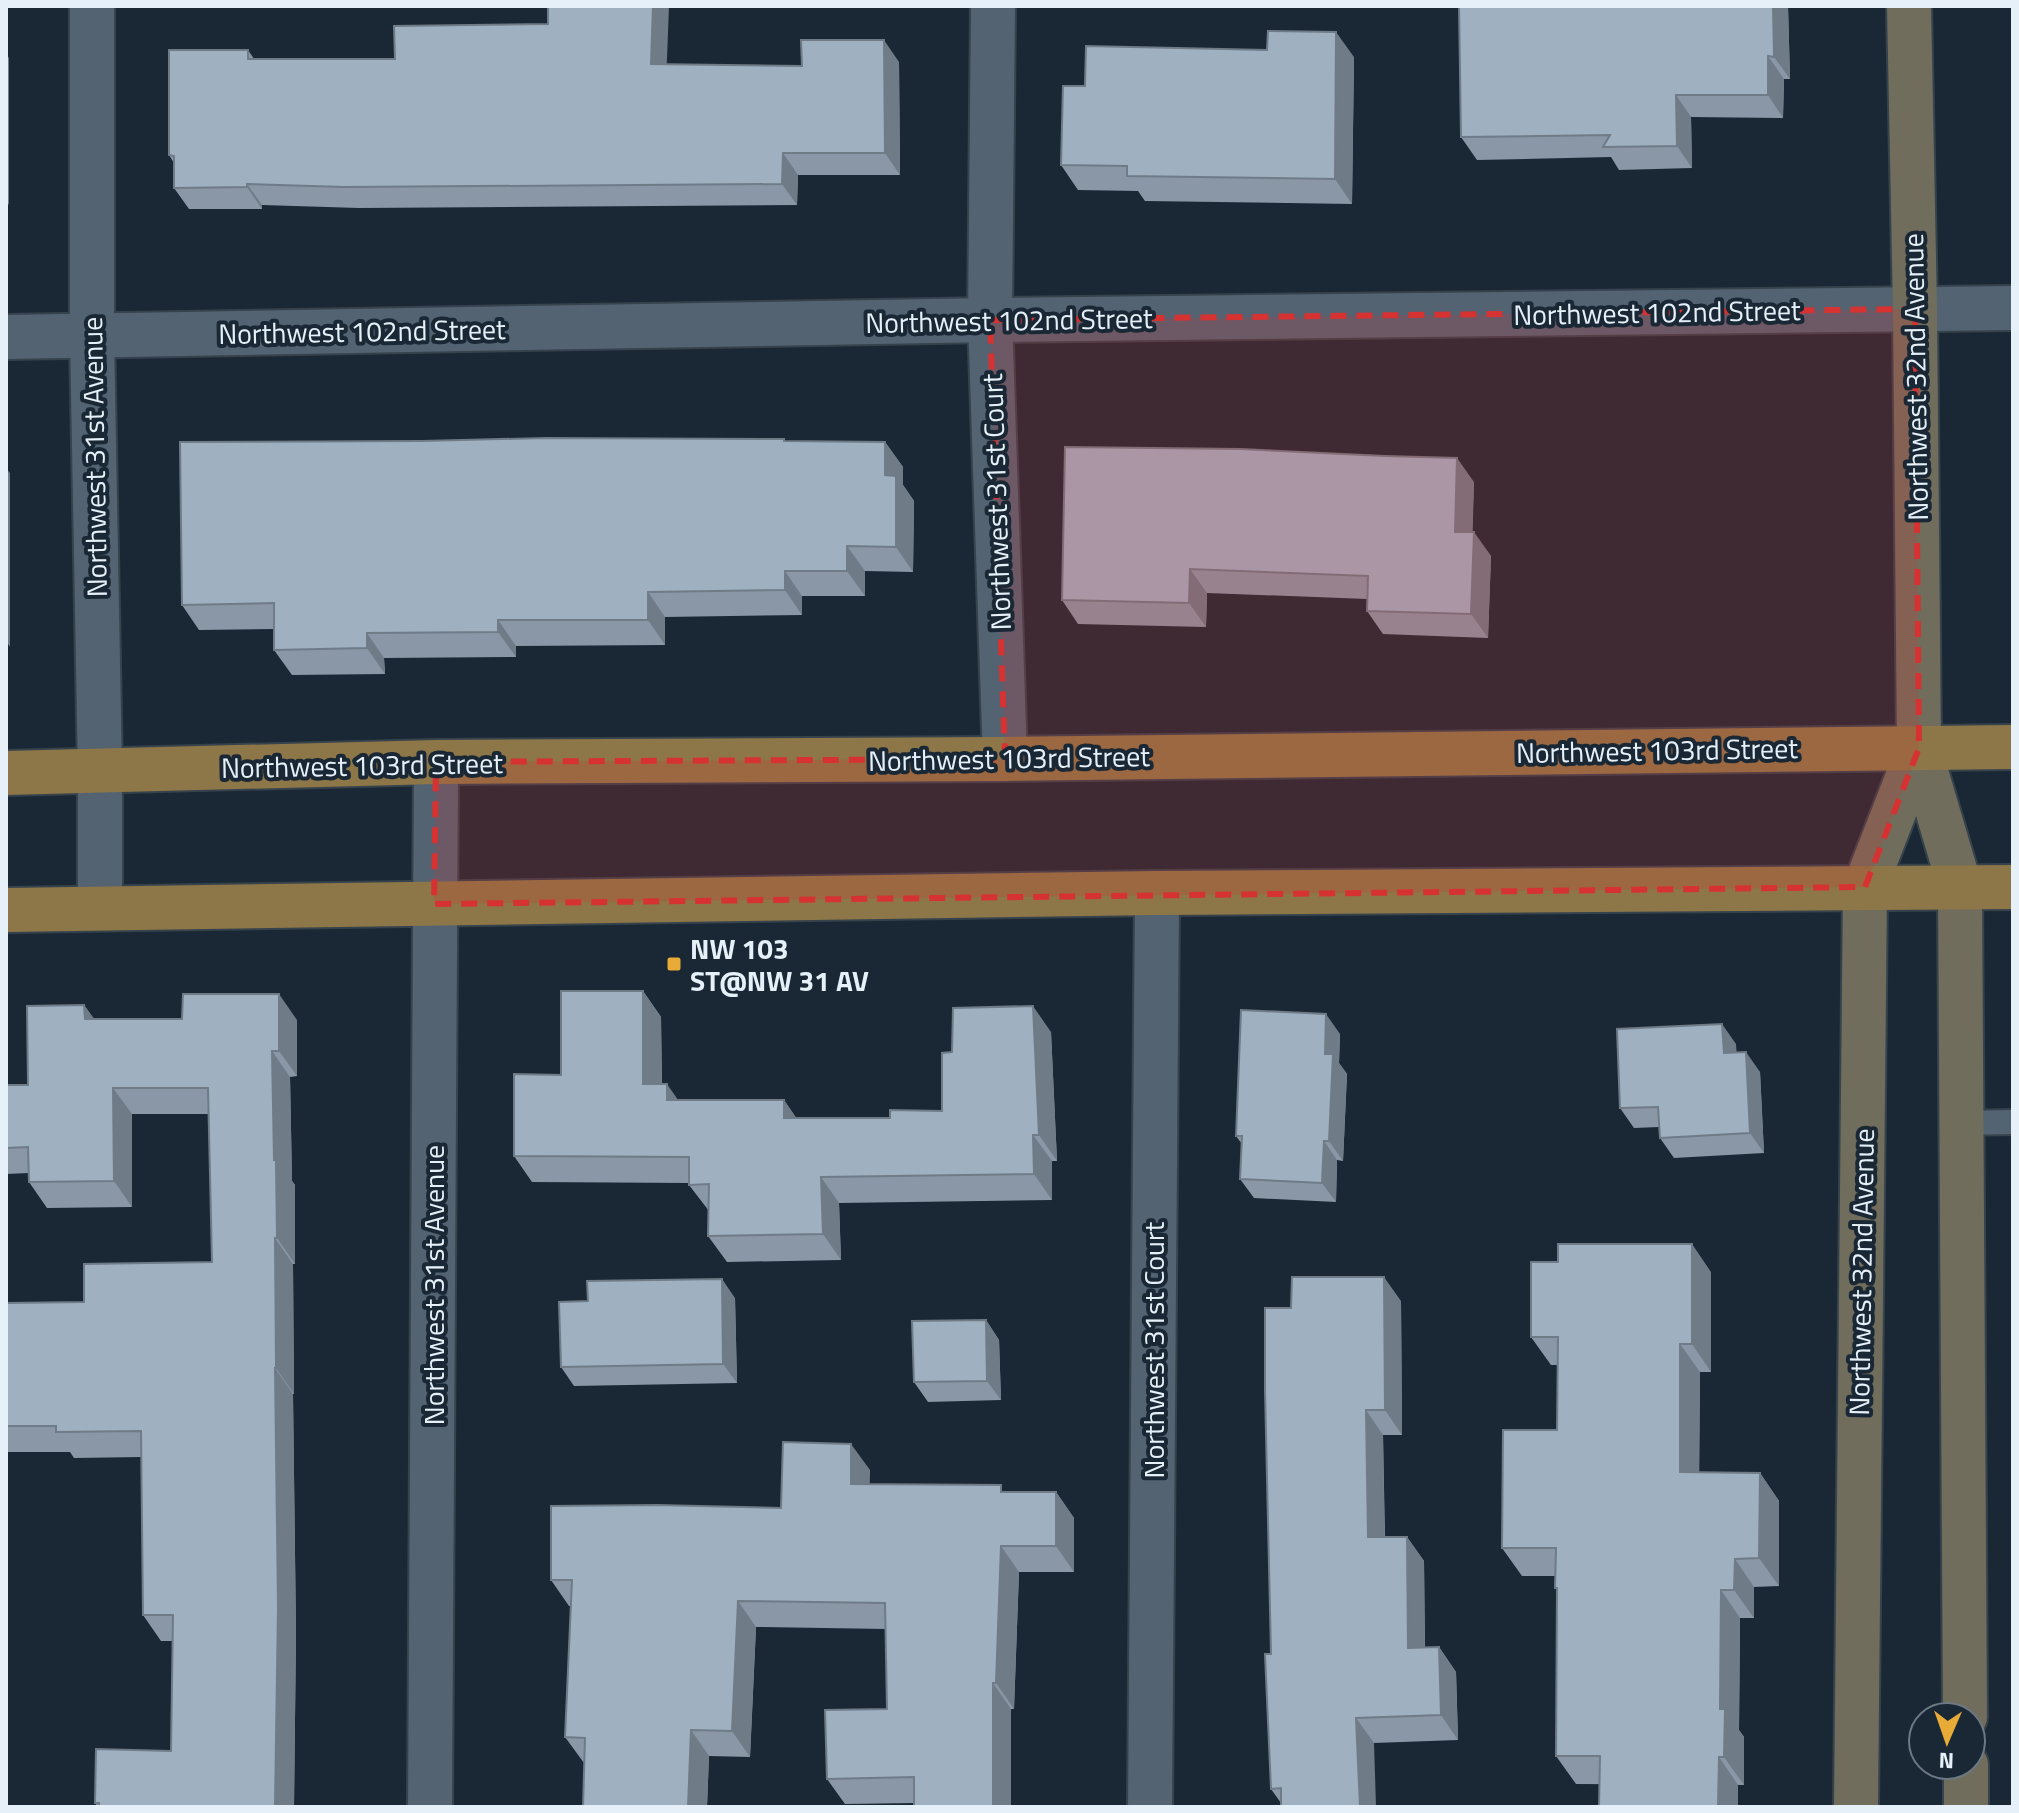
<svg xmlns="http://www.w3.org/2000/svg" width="2019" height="1813" font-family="'Titillium Web',sans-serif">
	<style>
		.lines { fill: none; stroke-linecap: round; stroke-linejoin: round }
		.lane-casing { stroke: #36424c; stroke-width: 28 }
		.street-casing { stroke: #36424c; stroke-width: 48 }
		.secondary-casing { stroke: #36424c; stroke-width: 48 }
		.primary-casing { stroke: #36424c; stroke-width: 48 }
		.lane { stroke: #536372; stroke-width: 24 }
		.street { stroke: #536372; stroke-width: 44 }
		.secondary { stroke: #706d5c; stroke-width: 44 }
		.primary { stroke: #8d7647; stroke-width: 44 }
		.wall { fill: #8997a6 }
		.shaded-wall { fill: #6f7b87 }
		.building { fill: #9fb0c1; stroke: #6f7b87; stroke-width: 2 }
		.marked { fill: #d73232; fill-opacity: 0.2; stroke: #d73232; stroke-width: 6; stroke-dasharray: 16 10; stroke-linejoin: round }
		.poi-dot { fill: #e9ab38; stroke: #1a2835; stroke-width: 3 }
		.labels { text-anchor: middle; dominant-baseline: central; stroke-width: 8; stroke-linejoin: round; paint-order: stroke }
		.street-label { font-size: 28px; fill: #e6f0f8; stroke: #1a2835 }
		.poi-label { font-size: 28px; font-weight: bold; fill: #e6f0f8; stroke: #1a2835; text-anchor: start }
	</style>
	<rect width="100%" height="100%" fill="#1a2835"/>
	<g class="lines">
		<defs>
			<path id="lane" d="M1962,1123L2013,1122"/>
			<g id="street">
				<path d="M92,6V336L100,772V908"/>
				<path d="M993,6L990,320L1005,759"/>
				<path d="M6,337L990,320L2013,308"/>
				<path d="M430,1807L436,762"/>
				<path d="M1150,1807L1157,893"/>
			</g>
			<g id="secondary">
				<path d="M1909,6L1915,309L1919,748L1960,887L1965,1717"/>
				<path d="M1966,1765V1807"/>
				<path d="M1856,1807L1865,887L1919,748"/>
			</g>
			<g id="primary">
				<path d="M6,773L436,762L1005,759L2013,747"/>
				<path d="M6,910L1157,893L2013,887"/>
			</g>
		</defs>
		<use href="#lane" class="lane-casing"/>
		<use href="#street" class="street-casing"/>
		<use href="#secondary" class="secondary-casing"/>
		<use href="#primary" class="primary-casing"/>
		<use href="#lane" class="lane"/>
		<use href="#street" class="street"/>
		<use href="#secondary" class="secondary"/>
		<use href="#primary" class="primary"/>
	</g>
	<g class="wall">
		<path d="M1788,6L1790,79H1784L1783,118L1691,117L1692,168L1619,170L1611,157L1477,160L1461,137Z"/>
		<path d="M248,50L254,59L802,66L899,62L900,175H798L797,205L359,208L262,205V209H189L174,188V163L169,155Z"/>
		<path d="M1354,57L1352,204L1145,201L1138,191L1078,190L1061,165L1085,86Z"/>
		<path d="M786,441L885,442L903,467V485L914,501L913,572L865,571V596H802V615L665,617V645L516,646V657L384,658L385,674L292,675L274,650V629L199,630L182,605Z"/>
		<path d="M1474,482L1472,532L1491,556L1488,638L1383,634L1367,611V599L1207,593L1206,627L1078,624L1062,600Z"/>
		<path d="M643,991L661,1017L662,1084L678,1100H784L796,1118H890L942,1111L952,1052L1051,1032L1057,1161H1052V1200L839,1203L841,1260L727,1262L708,1236L709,1211L689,1185V1183L532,1182L514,1156L561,1075Z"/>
		<path d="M84,1005L94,1019L297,1020V1076L290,1077L292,1181L295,1185V1264H293L294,1394H293L296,1633L294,1807H98L95,1803L171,1751L173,1641H161L143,1615L141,1457L74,1458L70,1452H6V1303L84,1302L212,1262L209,1114H132V1207L47,1208L29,1182V1173L6,1174V1085H28Z"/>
		<path d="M1340,1034L1339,1063L1347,1074L1343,1161L1337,1160L1336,1202L1254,1198L1240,1179L1242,1144L1236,1136Z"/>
		<path d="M1736,1044V1053L1760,1072L1764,1153L1674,1158L1660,1138L1659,1127L1634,1128L1620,1108Z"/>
		<path d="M1711,1272V1372H1700L1699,1472L1760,1473L1779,1501V1586L1754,1587V1618H1740L1739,1730L1744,1737V1785L1576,1784L1556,1756L1557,1591L1555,1588V1576H1522L1502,1548L1557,1430L1558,1365H1551L1531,1337Z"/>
		<path d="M735,1298L737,1383L574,1386L561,1367Z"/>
		<path d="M1401,1301L1402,1435H1383L1385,1537H1407L1424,1561L1425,1648L1439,1647L1456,1672L1458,1740L1374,1743L1281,1803L1271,1789V1654L1291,1308Z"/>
		<path d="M986,1320L999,1340L1001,1400L928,1402L914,1382Z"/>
		<path d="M870,1470L869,1484L1006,1492H1056L1074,1518V1572H1019L1014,1709H1011V1807H914V1803L845,1804L827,1779L887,1709L886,1629L756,1627L750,1757L709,1756L707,1807H583L584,1763L565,1737L571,1606H569L551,1580L781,1508Z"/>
	</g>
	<g class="shaded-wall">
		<path d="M653,6H669L666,85L651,64Z"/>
		<path d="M1773,6H1788L1790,79L1774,57Z"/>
		<path d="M1336,32L1354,57L1352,204L1335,179Z"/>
		<path d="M884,40L899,62L900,175L885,153Z"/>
		<path d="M6,53L9,58V205L6,200Z"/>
		<path d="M1768,56L1784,79L1783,118L1768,95Z"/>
		<path d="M1676,95L1691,117L1692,168L1677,146Z"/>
		<path d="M783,153L798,175L797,205L782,184Z"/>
		<path d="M247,184L262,205V209L247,187Z"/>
		<path d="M885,442L903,467V485L914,501L913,572L896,547L885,475Z"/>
		<path d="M1457,458L1474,482L1472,556L1455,532Z"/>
		<path d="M6,468L10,473V647L6,641Z"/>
		<path d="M1474,532L1491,556L1488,638L1471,614Z"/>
		<path d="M847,546L865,571V596L847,571Z"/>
		<path d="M1190,569L1207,593L1206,627L1189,603Z"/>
		<path d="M785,571L802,596V615L785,590Z"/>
		<path d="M648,592L665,617V645L648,620Z"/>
		<path d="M498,620L516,646V657L498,632Z"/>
		<path d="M367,633L384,658L385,674L367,648Z"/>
		<path d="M643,991L661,1017L662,1110L643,1084Z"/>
		<path d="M279,994L297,1020V1076L279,1051Z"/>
		<path d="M84,1005L102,1030L85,1019Z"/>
		<path d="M1033,1006L1051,1032L1057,1161L1039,1135Z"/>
		<path d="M1326,1014L1340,1034L1339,1063L1347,1074L1343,1161L1329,1141L1325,1054Z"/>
		<path d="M1722,1024L1736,1044L1738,1073L1724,1053Z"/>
		<path d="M272,1051L290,1077L292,1181L295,1185V1264L277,1238L274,1160Z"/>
		<path d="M1746,1052L1760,1072L1764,1153L1750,1133Z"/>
		<path d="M667,1084L685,1110L667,1100Z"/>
		<path d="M113,1088L132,1114V1207L114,1181Z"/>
		<path d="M784,1100L802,1126L784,1118Z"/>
		<path d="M1033,1135L1052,1161V1200L1034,1174Z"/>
		<path d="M1324,1141L1337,1160L1336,1202L1322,1183Z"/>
		<path d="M821,1177L839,1203L841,1260L823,1234Z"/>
		<path d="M275,1238L293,1264L294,1394L276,1368Z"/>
		<path d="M1692,1244L1711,1272V1372L1692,1344Z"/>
		<path d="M1384,1277L1401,1301L1402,1435L1385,1410Z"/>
		<path d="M722,1279L735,1298L737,1383L723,1364Z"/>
		<path d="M986,1320L999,1340L1001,1400L987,1381Z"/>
		<path d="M1680,1344L1700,1372L1699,1500L1680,1472Z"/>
		<path d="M275,1368L293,1394L296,1633L294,1807H275Z"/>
		<path d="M1366,1410L1383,1435L1385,1562L1368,1537Z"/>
		<path d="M851,1444L870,1470L869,1510L851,1484Z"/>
		<path d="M1760,1473L1779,1501V1586L1759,1558Z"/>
		<path d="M1056,1492L1074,1518V1572L1056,1546Z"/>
		<path d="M1407,1537L1424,1561L1425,1673L1408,1648Z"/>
		<path d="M1001,1546L1019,1572L1014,1709L996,1683Z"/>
		<path d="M1735,1559L1754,1587V1618L1734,1590Z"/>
		<path d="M1721,1590L1740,1618L1739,1730L1744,1737V1785L1724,1757L1720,1709Z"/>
		<path d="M738,1601L756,1627L750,1757L732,1731Z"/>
		<path d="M1439,1647L1456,1672L1458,1740L1441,1715Z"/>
		<path d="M993,1683L1011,1709V1807H993Z"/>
		<path d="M1356,1718L1374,1743L1376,1807H1360Z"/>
		<path d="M691,1730L709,1756L707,1807H688Z"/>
		<path d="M1719,1757L1738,1785V1807H1718Z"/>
	</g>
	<g class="building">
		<path d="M548,6H653L651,64L802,66L801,40H884L885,153H783L782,184L344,187L247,184V187L174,188V156L169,155V50H248V59H395L394,26L548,24Z"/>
		<path d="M1459,6H1773L1774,57L1768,56V95H1676L1677,146L1603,147L1610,135L1461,137Z"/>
		<path d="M1268,31L1336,32L1335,179L1127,176V166L1061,165L1063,86H1085L1086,46L1267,50Z"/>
		<path d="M545,438L784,439V441L885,442V475L896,476V547L847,546V571H785V590L648,592V620H498V632L367,633V648L274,650V603L182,605L180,442L422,441Z"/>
		<path d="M1065,447L1241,449L1385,456L1457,458L1455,532H1474L1471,614L1367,611L1368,576L1190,569L1189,603L1062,600Z"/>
		<path d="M561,991H643V1084H667V1100H784V1118H890V1110L942,1111V1053L952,1052L953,1008L1033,1006L1039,1135H1033L1034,1174L821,1177L823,1234L708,1236L709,1184L689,1185V1157L514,1156V1074L561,1075Z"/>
		<path d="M183,994H279V1051H272L274,1160H276L277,1238H275L276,1368H275L278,1607L275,1807H99V1803H95L96,1749L171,1751L173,1615H143L141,1431L56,1432V1426H6V1303L84,1302V1264L212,1262L208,1088H113L114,1181L29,1182L28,1147L6,1148V1085H28L27,1006L84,1005L85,1019H182Z"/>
		<path d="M1241,1010L1326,1014L1325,1054H1333L1329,1141H1324L1322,1183L1240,1179L1242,1136H1236Z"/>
		<path d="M1722,1024L1724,1053L1746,1052L1750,1133L1660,1138L1658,1107L1620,1108L1617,1029Z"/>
		<path d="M1558,1244H1692V1344H1680V1472L1760,1473L1759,1558L1735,1559L1734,1590H1721L1720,1709H1725L1724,1757H1719L1718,1807H1599L1600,1756H1556L1557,1588H1555L1556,1548H1502L1503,1430H1557L1558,1337H1531V1262H1558Z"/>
		<path d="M1292,1277H1384L1385,1410H1366L1368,1537H1407L1408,1648L1439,1647L1441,1715L1356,1718L1360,1807H1281V1788L1271,1789L1265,1654H1271L1265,1390V1308H1291Z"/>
		<path d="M722,1279L723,1364L561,1367L559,1302L588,1301L587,1281Z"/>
		<path d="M986,1320L987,1381L914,1382L912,1321Z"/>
		<path d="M783,1442L851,1444V1484L1001,1485V1492H1056V1546H1001L996,1683H993V1807H914V1777L827,1779L825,1710L887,1709L885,1603L738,1601L732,1731L691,1730L688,1807H583L585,1738L565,1737L572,1580H551V1506L657,1505L781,1508Z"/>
	</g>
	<path class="marked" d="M1915,309L1919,748L1865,887L434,904L436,762L1005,759L990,320Z"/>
	<rect class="poi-dot" x="666" y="956" width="16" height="16" rx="4"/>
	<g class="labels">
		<g class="street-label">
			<text transform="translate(1657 312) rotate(-1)">Northwest 102nd Street</text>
			<text transform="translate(1009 320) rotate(-1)">Northwest 102nd Street</text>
			<text transform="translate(362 331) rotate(-1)">Northwest 102nd Street</text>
			<text transform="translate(1915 377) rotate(-91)">Northwest 32nd Avenue</text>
			<text transform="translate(94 457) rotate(-91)">Northwest 31st Avenue</text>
			<text transform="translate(996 502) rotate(-92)">Northwest 31st Court</text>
			<text transform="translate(1657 750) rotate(-1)">Northwest 103rd Street</text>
			<text transform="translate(1009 758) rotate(-1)">Northwest 103rd Street</text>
			<text transform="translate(362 765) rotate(-1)">Northwest 103rd Street</text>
			<text transform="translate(1861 1272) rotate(-89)">Northwest 32nd Avenue</text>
			<text transform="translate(433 1285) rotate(-90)">Northwest 31st Avenue</text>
			<text transform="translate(1153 1350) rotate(-90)">Northwest 31st Court</text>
		</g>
		<g class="poi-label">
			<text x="690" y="948">NW 103<tspan x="690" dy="32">ST@NW 31 AV</tspan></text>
		</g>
	</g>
	<rect width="2019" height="1813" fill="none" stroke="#e6f0f8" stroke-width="16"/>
	<g transform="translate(1947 1741) rotate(182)"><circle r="38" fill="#1a2835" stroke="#6c7883" stroke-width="2"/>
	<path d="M0-6L14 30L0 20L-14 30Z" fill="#e9ab38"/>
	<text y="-12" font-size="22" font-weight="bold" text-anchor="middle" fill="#e6f0f8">N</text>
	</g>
</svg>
